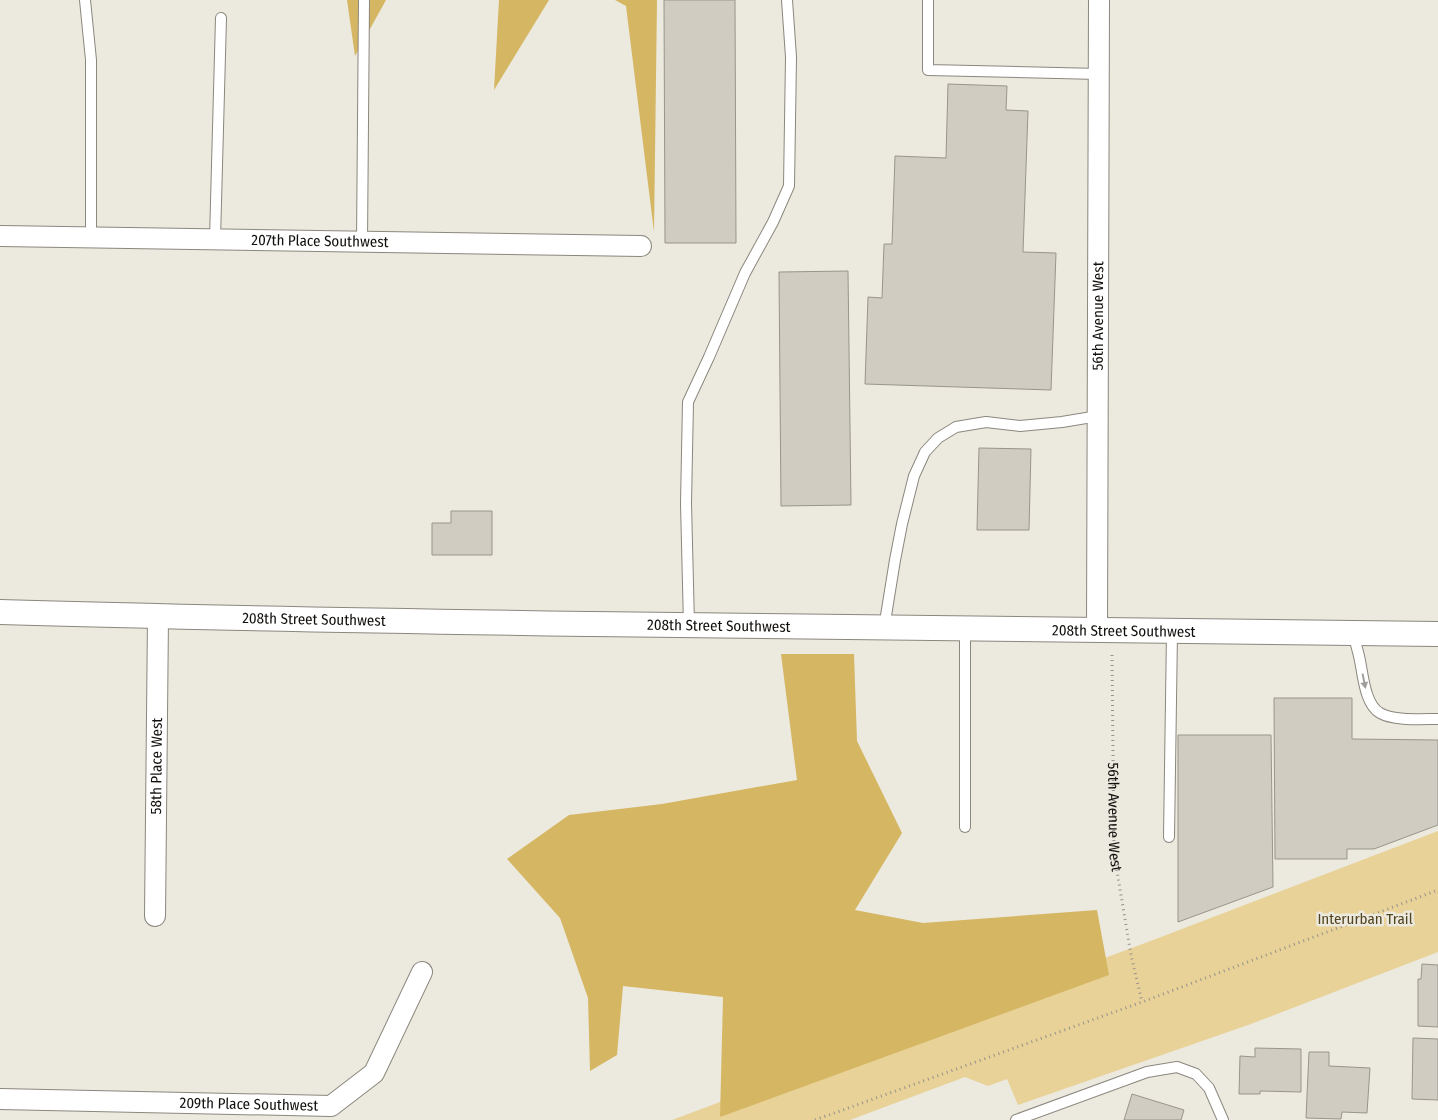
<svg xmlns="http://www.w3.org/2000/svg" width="1438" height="1120" font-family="'Fira Sans Condensed',sans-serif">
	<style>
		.green { fill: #e8d298 }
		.forest { fill: #d5b662 }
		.building { fill: #d0ccc2; stroke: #98958c }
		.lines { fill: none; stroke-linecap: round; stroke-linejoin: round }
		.service-casing { stroke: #8b877e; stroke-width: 12 }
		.minor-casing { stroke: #8b877e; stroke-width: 22 }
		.tertiary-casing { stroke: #8b877e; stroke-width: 26 }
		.path { stroke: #96938c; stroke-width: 3; stroke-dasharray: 1 4; stroke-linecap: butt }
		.service { stroke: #fff; stroke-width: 10 }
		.minor { stroke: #fff; stroke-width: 20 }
		.tertiary { stroke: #fff; stroke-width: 24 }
		.oneway { fill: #a09f9e }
		.labels { text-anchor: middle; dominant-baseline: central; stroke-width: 5; stroke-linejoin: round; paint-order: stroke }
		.street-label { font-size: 15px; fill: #12100d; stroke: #ece9df }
		.park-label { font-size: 15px; fill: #524420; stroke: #ece9df }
	</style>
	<rect width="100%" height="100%" fill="#ece9df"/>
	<path class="green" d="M1438,831V952L1251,1024L1018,1105L1007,1079L988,1086L965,1077L850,1120H672L1161,937Z"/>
	<g class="forest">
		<path d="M347,0H386L355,56Z"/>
		<path d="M499,0H549L494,90Z"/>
		<path d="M615,0H657L654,232L626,6Z"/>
		<path d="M781,654H854L857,741L902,833L855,910L923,923L1097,910L1109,975L720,1117L723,997L623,986L617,1055L590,1071L588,998L560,918L507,859L569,815L662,804L797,780Z"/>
	</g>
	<g class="building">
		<path d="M664,0H735L736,243H665Z"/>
		<path d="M948,84L1007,86L1006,110L1028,111L1023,252L1056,253L1051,390L865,384L868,297L882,298L884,244H892L895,156L946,158Z"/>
		<path d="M848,271L851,505L781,506L779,272Z"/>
		<path d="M979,448L1031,449L1029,530H977Z"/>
		<path d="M451,511H492V555H432V523H451Z"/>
		<path d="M1274,698H1352V739L1438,740V825L1374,849H1347V859H1275Z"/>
		<path d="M1178,735H1271L1273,887L1178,922Z"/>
		<path d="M1422,964L1438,965V1027L1418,1026V979H1421Z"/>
		<path d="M1413,1038L1438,1039V1100L1412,1099Z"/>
		<path d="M1255,1048L1301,1049V1092L1260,1091V1094H1239L1240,1056L1255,1057Z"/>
		<path d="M1309,1052H1329V1066L1370,1068L1367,1113L1342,1112L1341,1119L1306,1118Z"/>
		<path d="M1132,1094L1184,1110L1181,1120H1124Z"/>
	</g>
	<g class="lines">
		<defs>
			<g id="service">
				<path d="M85,0L91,60V238"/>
				<path d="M928,0V70L1099,74"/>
				<path d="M215,239L221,18"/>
				<path d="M362,242L364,0"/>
				<path d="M689,625L686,503L688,402L709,357L745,273L773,222L789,186L791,57L787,0"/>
				<path d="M884,628L895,560L902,524L914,476L925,452L938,438L956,427L986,422L1020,426L1062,422L1098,416"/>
				<path d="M1353,633C1355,641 1357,648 1359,656C1363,672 1364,704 1380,713C1394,721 1422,719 1438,719"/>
				<path d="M965,827V629"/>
				<path d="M1169,837L1172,632"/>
				<path d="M1016,1120L1147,1072L1177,1067L1196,1074L1209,1088L1223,1120"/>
			</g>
			<g id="minor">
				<path id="s2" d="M0,236L641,246"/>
				<path id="s3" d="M1097,631L1099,0"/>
				<path id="s4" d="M155,916L158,617"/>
				<path id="s5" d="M0,1099L331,1106L374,1073L422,972"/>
			</g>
			<g id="tertiary">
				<path id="s6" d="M0,612C197,618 395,621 592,624C874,628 1156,632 1438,634"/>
			</g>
		</defs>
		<use href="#service" class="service-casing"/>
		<use href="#minor" class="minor-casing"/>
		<use href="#tertiary" class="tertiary-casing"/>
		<g class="path">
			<path id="s1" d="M1112,655L1114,853L1131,955L1142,1002"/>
			<path d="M815,1120L1142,1002L1438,890"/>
		</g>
		<use href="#service" class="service"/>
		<use href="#minor" class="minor"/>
		<use href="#tertiary" class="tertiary"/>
	</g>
	<defs><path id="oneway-solid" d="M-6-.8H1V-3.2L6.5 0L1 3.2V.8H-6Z" transform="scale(1.25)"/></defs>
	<use class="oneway" href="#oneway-solid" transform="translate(1364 681) rotate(79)"/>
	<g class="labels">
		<g class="street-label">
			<text stroke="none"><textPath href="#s2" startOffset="320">207th Place Southwest</textPath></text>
			<text stroke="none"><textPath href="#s3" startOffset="315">56th Avenue West</textPath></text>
			<text stroke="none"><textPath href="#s6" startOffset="314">208th Street Southwest</textPath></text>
			<text stroke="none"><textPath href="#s6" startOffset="719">208th Street Southwest</textPath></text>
			<text stroke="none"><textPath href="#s6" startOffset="1124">208th Street Southwest</textPath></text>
			<text stroke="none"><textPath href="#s4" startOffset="150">58th Place West</textPath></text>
			<text stroke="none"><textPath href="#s1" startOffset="162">56th Avenue West</textPath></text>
			<text stroke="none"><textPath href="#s5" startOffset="249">209th Place Southwest</textPath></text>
		</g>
		<g class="park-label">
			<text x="1365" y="919">Interurban Trail</text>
		</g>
	</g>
</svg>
